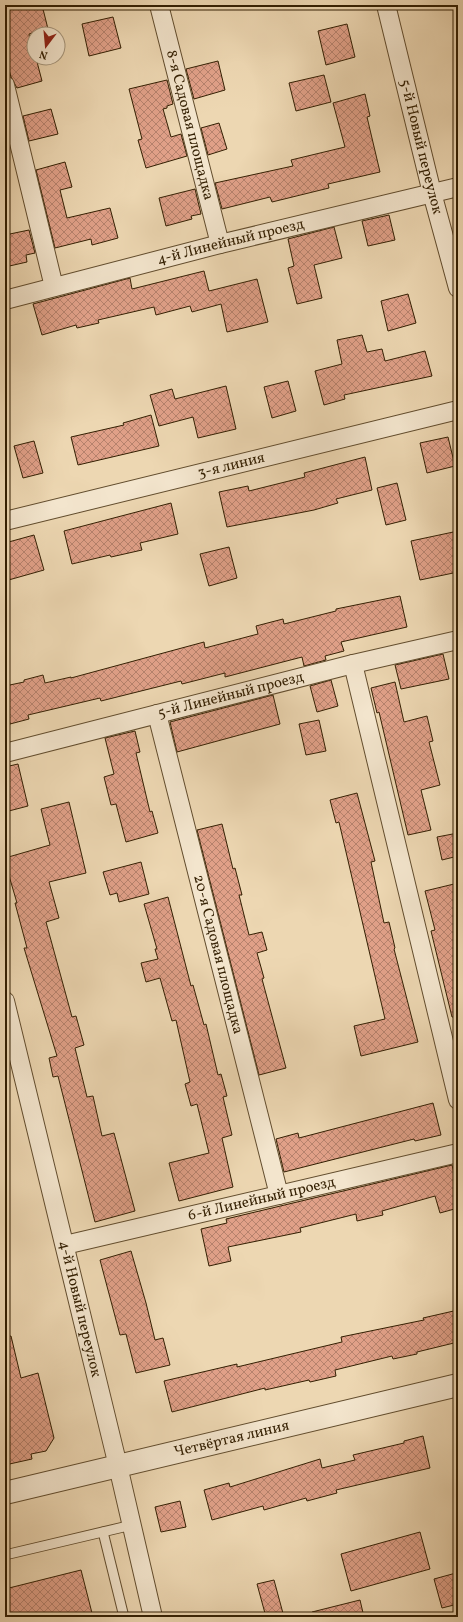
<svg xmlns="http://www.w3.org/2000/svg" width="463" height="1622" font-family="Vollkorn,serif">
	<style>
		.building { fill: url(#building-cross-hatch); stroke: #331f02 }
		.lines { fill: none; stroke-linecap: round; stroke-linejoin: round }
		.service-casing { stroke: #624d2e; stroke-width: 11 }
		.minor-casing { stroke: #624d2e; stroke-width: 20 }
		.tertiary-casing { stroke: #624d2e; stroke-width: 24 }
		.service { stroke: #f3e5cd; stroke-width: 9 }
		.minor { stroke: #f3e5cd; stroke-width: 18 }
		.tertiary { stroke: #f3e5cd; stroke-width: 22 }
		.labels { text-anchor: middle; dominant-baseline: central; stroke-width: 3; stroke-linejoin: round; paint-order: stroke }
		.street-label { font-size: 15px; fill: #331f02; stroke: #f3e5cd }
	</style>
	<defs>
		<pattern id="building-cross-hatch" width="8" height="8" patternUnits="userSpaceOnUse"><rect width="8" height="8" fill="#e0a088"/><path d="M0 0l8 8M0 8l8-8" fill="none" stroke="#b6826d"/></pattern>
	</defs>
	<rect width="100%" height="100%" fill="#edd7b2"/>
	<filter id="stains"><feTurbulence type="fractalNoise" baseFrequency=".005" numOctaves="4"/><feColorMatrix values="0 0 0 0 .2 0 0 0 0 .09 0 0 0 0 .02 0 0 0 .5 -.17"/></filter>
	<radialGradient id="worn" r=".72"><stop offset=".6" stop-color="#630" stop-opacity="0"/><stop offset="1" stop-color="#630" stop-opacity=".3"/></radialGradient>
	<g class="building">
		<path d="M24,5H42L48,29L29,34L34,58H36L42,81L17,88L11,77L5,55V10Z"/>
		<path d="M113,17L121,48L89,56L82,24Z"/>
		<path d="M347,24L355,57L326,65L318,31Z"/>
		<path d="M218,61L225,90L194,99L186,69Z"/>
		<path d="M324,75L331,102L296,111L289,83Z"/>
		<path d="M167,80L173,104L167,106V108L163,109L171,137L181,134L187,156L146,168L138,140L142,139L129,89Z"/>
		<path d="M365,94L370,116L367,117L380,172L328,184L329,188L272,202L270,197L222,209L215,183L293,166L291,160L345,147L333,103Z"/>
		<path d="M51,109L58,134L29,141L23,116Z"/>
		<path d="M219,123L227,149L208,155L201,128Z"/>
		<path d="M65,162L72,187L60,190L67,218L110,208L118,238L92,245L91,239L55,248L36,170Z"/>
		<path d="M195,189L201,214L191,216L192,219L166,226L159,198Z"/>
		<path d="M389,215L395,240L368,246L362,221Z"/>
		<path d="M334,227L342,258L314,265L322,298L297,304L288,268L294,266L288,239Z"/>
		<path d="M29,230L35,253L26,255L27,262L5,267V235Z"/>
		<path d="M204,271L209,291L257,279L268,322L227,332L221,304L192,312L190,306L156,315L154,307L98,320L99,323L77,328L76,325L42,335L33,304L130,278L132,289Z"/>
		<path d="M408,294L416,323L388,331L381,301Z"/>
		<path d="M362,335L367,352L382,349L385,361L425,351L432,376L344,395L345,399L324,405L315,371L342,364L337,340Z"/>
		<path d="M288,381L296,411L272,418L264,387Z"/>
		<path d="M226,386L236,429L198,438L193,417L159,426L150,395L172,389L175,399Z"/>
		<path d="M151,415L159,446L78,465L71,437L124,425L123,423Z"/>
		<path d="M448,437L455,466L427,473L420,443Z"/>
		<path d="M34,441L43,473L23,478L14,446Z"/>
		<path d="M365,457L372,490L336,499L338,503L314,510L227,527L219,492L248,486L249,491L305,477L304,473Z"/>
		<path d="M397,483L406,520L386,525L377,488Z"/>
		<path d="M171,503L178,534L140,543L142,550L111,557L110,555L72,564L64,531Z"/>
		<path d="M458,531V572L420,580L411,541Z"/>
		<path d="M34,535L44,570L5,581V543Z"/>
		<path d="M229,547L237,578L209,586L200,554Z"/>
		<path d="M400,596L407,627L341,642L344,651L325,656L326,660L304,666L302,657L225,677V673L182,684L181,681L101,701L100,698L28,715L29,719L10,724L5,705V686L24,682V680L43,675L45,683L71,677V678L204,642L205,648L258,634L256,626L283,619L284,624L336,611V609Z"/>
		<path d="M443,654L449,679L401,689L395,665Z"/>
		<path d="M331,680L338,706L317,712L310,686Z"/>
		<path d="M395,682L404,722L427,716L433,741L429,742L440,785L421,790L431,830L408,835L379,712L377,713L371,688Z"/>
		<path d="M273,695L280,724L177,752L170,722Z"/>
		<path d="M319,720L326,751L306,755L299,724Z"/>
		<path d="M135,731L140,752L136,753L150,812L152,811L158,833L126,842L116,804L111,805L104,777L114,774L105,738Z"/>
		<path d="M18,764L28,806L5,812V767Z"/>
		<path d="M357,793L375,861L371,862L384,923L389,922L395,948L394,949L418,1042L361,1056L354,1026L385,1019L339,822L336,823L330,800Z"/>
		<path d="M69,802L86,873L49,882L59,918L46,922L72,1017L76,1016L84,1045L75,1048L87,1097L93,1096L102,1136L114,1133L135,1211L95,1222L58,1076L53,1077L49,1058L57,1056L24,948H27L15,903H17L5,862V858L50,845L41,809Z"/>
		<path d="M222,824L233,869L235,868L242,895H239L249,935L262,932L267,950L257,953L264,978L262,979L286,1068L259,1075L197,830Z"/>
		<path d="M458,833V856L442,860L437,837Z"/>
		<path d="M141,862L149,894L119,902L117,893L110,895L103,872Z"/>
		<path d="M454,884L458,899V1017H452L431,931L435,930L425,891Z"/>
		<path d="M168,897L191,986L193,985L204,1025L206,1024L218,1075L221,1074L227,1096L223,1097L232,1135L222,1138L233,1187L179,1201L169,1163L209,1153L197,1104L191,1106L185,1084L190,1082L176,1020L172,1021L160,978L146,982L141,963L158,959L155,949H157L144,904Z"/>
		<path d="M433,1103L441,1135L415,1141L414,1139L284,1172L276,1139L298,1133L299,1138Z"/>
		<path d="M452,1165L458,1190V1208L440,1213L435,1196L382,1211L383,1215L357,1221L356,1214L300,1228L301,1232L228,1247L231,1261L209,1266L201,1229L227,1223L226,1219Z"/>
		<path d="M131,1251L146,1303L155,1340L163,1338L170,1365L136,1373L126,1334L120,1335L100,1260Z"/>
		<path d="M458,1310V1342L417,1352V1354L393,1359L392,1356L335,1370L336,1376L310,1382L309,1380L265,1390V1388L172,1412L164,1381L237,1364V1367L342,1342L341,1337L424,1320L423,1318Z"/>
		<path d="M11,1336L21,1378L38,1373L54,1438L46,1451L31,1454L32,1459L5,1465V1337Z"/>
		<path d="M423,1436L430,1468L336,1490L337,1493L307,1501L306,1498L264,1510L263,1506L212,1520L204,1490L229,1483L230,1487L320,1459L322,1468L355,1460L353,1455L404,1443V1441Z"/>
		<path d="M180,1501L186,1527L161,1532L155,1507Z"/>
		<path d="M420,1532L430,1569L351,1591L341,1554Z"/>
		<path d="M81,1570L93,1617H5V1589Z"/>
		<path d="M456,1573L458,1582V1604L442,1608L434,1579Z"/>
		<path d="M274,1580L284,1617H266L257,1584Z"/>
		<path d="M360,1600L364,1617H313L312,1612Z"/>
	</g>
	<g class="lines">
		<defs>
			<g id="service">
				<path d="M103,1532L124,1617"/>
				<path d="M5,1555L132,1525"/>
			</g>
			<g id="minor">
				<path id="s1" d="M159,5L220,244"/>
				<path id="s2" d="M386,5L432,193L458,288"/>
				<path d="M5,85L54,287"/>
				<path id="s3" d="M5,300L220,244L458,187"/>
				<path id="s4" d="M5,521L458,410"/>
				<path d="M353,664L458,1100"/>
				<path id="s5" d="M157,714L279,1195"/>
				<path id="s6" d="M5,753L353,664L458,640"/>
				<path id="s7" d="M5,1001L118,1466L153,1617"/>
				<path id="s8" d="M65,1245L458,1153"/>
			</g>
			<g id="tertiary">
				<path id="s9" d="M5,1493L458,1385"/>
			</g>
		</defs>
		<use href="#service" class="service-casing"/>
		<use href="#minor" class="minor-casing"/>
		<use href="#tertiary" class="tertiary-casing"/>
		<use href="#service" class="service"/>
		<use href="#minor" class="minor"/>
		<use href="#tertiary" class="tertiary"/>
	</g>
	<g class="labels">
		<g class="street-label">
			<text stroke="none"><textPath href="#s1" startOffset="124">8-я Садовая площадка</textPath></text>
			<text stroke="none"><textPath href="#s2" startOffset="146">5-й Новый переулок</textPath></text>
			<text stroke="none"><textPath href="#s3" startOffset="233">4-й Линейный проезд</textPath></text>
			<text stroke="none"><textPath href="#s4" startOffset="233">3-я линия</textPath></text>
			<text stroke="none"><textPath href="#s6" startOffset="233">5-й Линейный проезд</textPath></text>
			<text stroke="none"><textPath href="#s5" startOffset="248">20-я Садовая площадка</textPath></text>
			<text stroke="none"><textPath href="#s8" startOffset="202">6-й Линейный проезд</textPath></text>
			<text stroke="none"><textPath href="#s7" startOffset="317">4-й Новый переулок</textPath></text>
			<text stroke="none"><textPath href="#s9" startOffset="233">Четвёртая линия</textPath></text>
		</g>
	</g>
	<rect width="463" height="1622" fill="none" stroke="#edd7b2" stroke-width="20"/>
	<rect x="6" y="6" width="451" height="1610" fill="none" stroke="#331f02" stroke-width="2"/>
	<rect x="10" y="10" width="443" height="1602" fill="none" stroke="#331f02"/>
	<g transform="translate(46 46) rotate(196)"><circle r="19" fill="#f3e5cd" stroke="#a6967c"/>
	<path d="M0-3L7 15L0 10L-7 15Z" fill="#8f2418"/>
	<text y="-6" font-size="11" font-weight="bold" text-anchor="middle" fill="#331f02">N</text>
	</g>
	<rect width="100%" height="100%" filter="url(#stains)"/>
	<rect width="100%" height="100%" fill="url(#worn)"/>
</svg>
